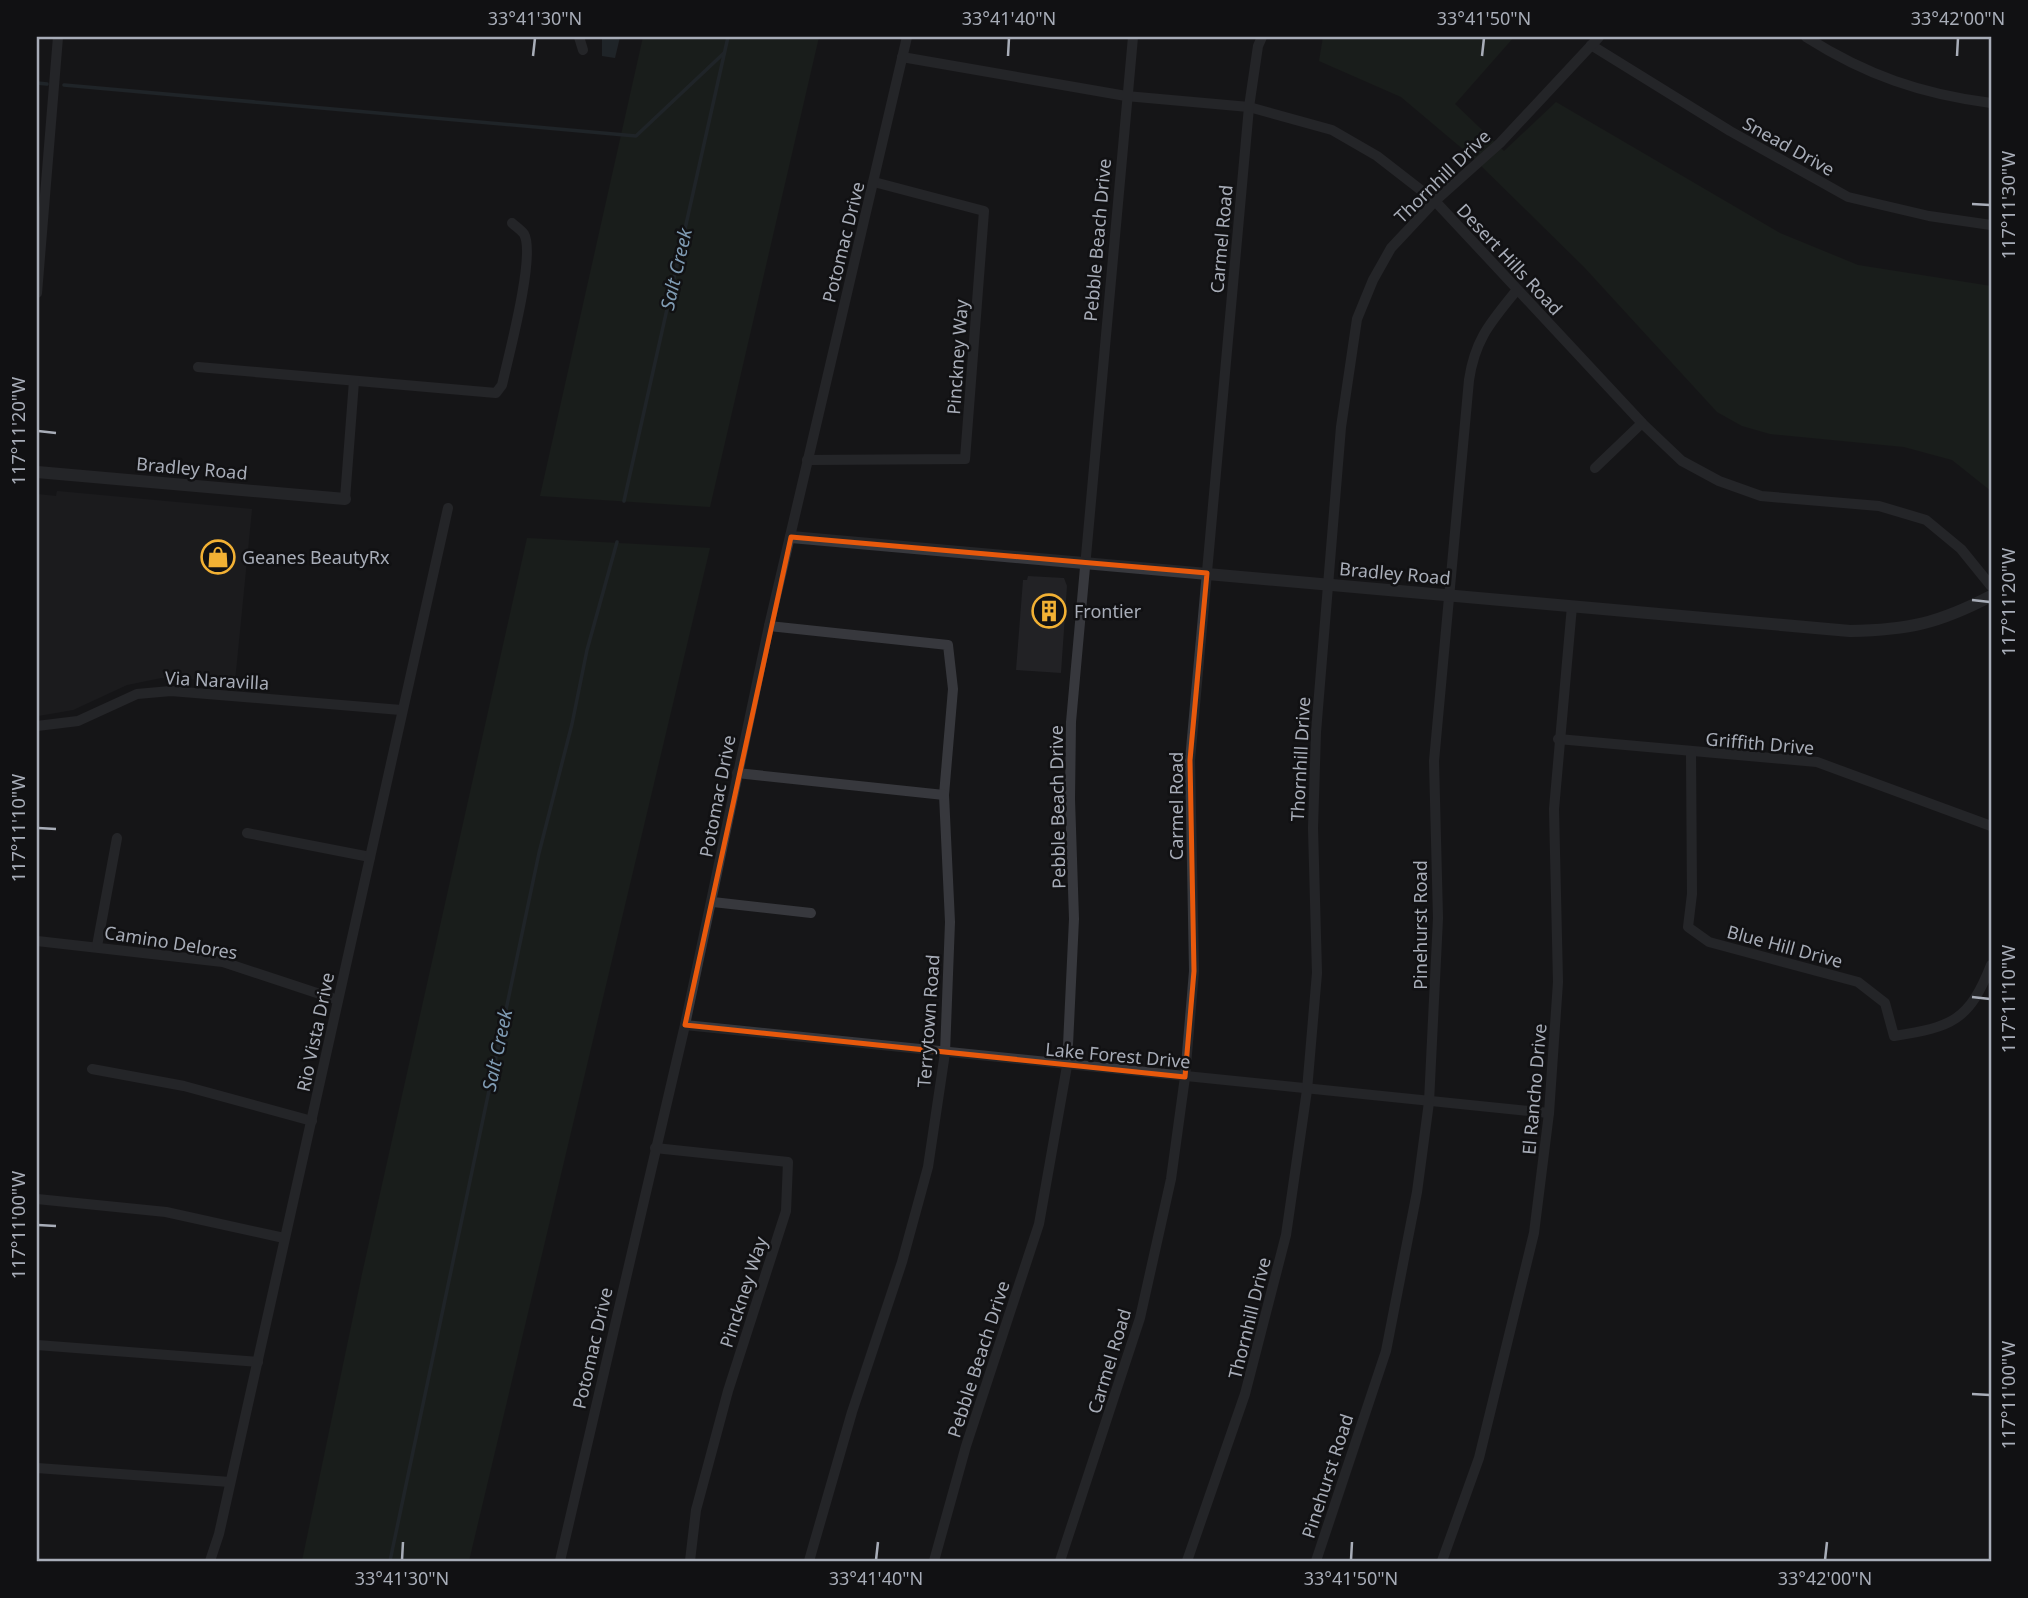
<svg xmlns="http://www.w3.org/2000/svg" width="2028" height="1598" font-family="'Noto Sans',sans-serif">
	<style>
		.built { fill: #222225 }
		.green { fill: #1e261f }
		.water { fill: #2c353c }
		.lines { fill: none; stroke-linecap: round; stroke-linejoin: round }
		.stream { stroke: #2c353c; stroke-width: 3.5 }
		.minor { stroke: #37383d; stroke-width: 10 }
		.tertiary { stroke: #37383d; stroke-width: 12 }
		.marked { fill: none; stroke: #e8590c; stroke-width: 5; stroke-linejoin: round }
		.ticks { fill: none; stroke: #a8adb8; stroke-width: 2.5 }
		.labels { text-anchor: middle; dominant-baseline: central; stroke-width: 5; stroke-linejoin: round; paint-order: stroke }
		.street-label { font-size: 18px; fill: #a8adb8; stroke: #111113 }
		.poi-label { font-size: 18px; fill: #a8adb8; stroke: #111113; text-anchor: start }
		.water-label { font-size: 19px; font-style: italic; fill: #7f9bb3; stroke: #111113 }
		.neatline { fill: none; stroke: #a8adb8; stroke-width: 2.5 }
		.ticks-label { font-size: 18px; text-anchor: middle; fill: #a8adb8 }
	</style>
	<rect width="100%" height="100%" fill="#161618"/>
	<g class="built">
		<path d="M57,491L252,509L235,681L161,678L127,685L73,710L38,716L37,494L56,496Z"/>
		<path d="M1028,576L1064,578L1067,586L1061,673L1016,670L1023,580H1027Z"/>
	</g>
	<g class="green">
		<path d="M643,37H819L710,507L540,496Z"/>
		<path d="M1323,37H1514L1455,104L1504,151L1556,102L1780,233L1858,265L1991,286V491L1952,460L1904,447L1770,434L1742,426L1717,412L1584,267L1471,156L1401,97L1319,61Z"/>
		<path d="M527,538L710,548L469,1561H302L362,1274Z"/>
	</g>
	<path class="water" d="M602,37H620L615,58L602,56Z"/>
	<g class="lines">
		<g class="stream">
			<path d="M37,83L47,84"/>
			<path d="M64,85L636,136L724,53"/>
			<path d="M624,501L728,37"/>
			<path d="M390,1561L539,853L572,724L587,650L617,542"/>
		</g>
		<g class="minor">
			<path d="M579,37L583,50"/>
			<path d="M1806,37C1866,75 1921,94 1991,103"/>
			<path d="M1591,45L1730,131L1848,197L1929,216L1991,225"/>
			<path d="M902,57L1126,96L1249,107L1332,130L1377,156L1435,201L1642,423L1682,461L1719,481L1761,496L1879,506L1926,520L1961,549L1991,586"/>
			<path d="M37,293L58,37"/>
			<path d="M198,367L496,393L502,385C508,358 536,255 524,234C521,230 515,226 512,223"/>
			<path d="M807,460L965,459L984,211L874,182"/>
			<path d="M1595,468L1642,423"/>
			<path d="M345,499L354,381"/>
			<path d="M769,626L948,645L953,689L944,795L950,922L945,1053L928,1167L902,1262L852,1412L809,1561"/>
			<path d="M37,726L78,721L137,694L171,691L401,710"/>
			<path d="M1558,739L1817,762L1991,826"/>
			<path d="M1691,753L1692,894L1688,927L1709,942L1858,982L1885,1003L1894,1036C1952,1027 1969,1021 1991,965"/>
			<path d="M737,773L944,795"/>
			<path d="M247,833L370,857"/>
			<path d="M713,902L811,913"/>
			<path d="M37,941L223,962L338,1000"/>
			<path d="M97,946L117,838"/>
			<path d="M685,1025L1549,1113"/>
			<path d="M92,1069L184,1086L312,1121"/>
			<path d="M655,1148L788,1162L786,1211L728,1391L696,1510L690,1561"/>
			<path d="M37,1199L166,1212L284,1238"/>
			<path d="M37,1345L258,1362"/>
			<path d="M37,1468L230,1482"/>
			<path d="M210,1561L219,1534L448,508"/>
			<path d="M560,1561L685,1025L769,626L907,37"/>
			<path d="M934,1561L966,1446L1039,1224L1067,1066L1074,919L1070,799L1071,722L1133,37"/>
			<path d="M1060,1561L1140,1318L1171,1179L1185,1077L1194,971L1190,760L1249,107L1258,46L1262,37"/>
			<path d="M1187,1561L1245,1394L1286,1235L1307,1090L1317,973L1313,828L1316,732L1341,427L1357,319L1373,280L1391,248L1435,201L1500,143L1599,37"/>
			<path d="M1316,1561L1386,1351L1417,1192L1429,1102L1438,918L1434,761L1469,380C1475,339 1491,322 1516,291"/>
			<path d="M1442,1561L1479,1458L1534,1233L1549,1113L1558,982L1554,809L1572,606"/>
		</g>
		<g class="tertiary">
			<path d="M37,472L345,499"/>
			<path d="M791,537L1850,631C1909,630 1939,623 1991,596"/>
		</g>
	</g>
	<path d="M0 0H2028V1598H0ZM791,537L1207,573L1190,760L1194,971L1185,1077L685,1025Z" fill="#161618" fill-opacity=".55" fill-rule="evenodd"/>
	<path class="marked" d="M791,537L1207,573L1190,760L1194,971L1185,1077L685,1025Z"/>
	<path class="ticks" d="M533,56L535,38M1008,56L1009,38M1482,56L1484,38M1957,56L1958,38M1972,204L1990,205M38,431L56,433M1972,600L1990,602M38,828L56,829M1972,997L1990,999M38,1225L56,1226M1972,1394L1990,1395M402,1560L403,1542M876,1560L878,1542M1351,1560L1352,1542M1825,1560L1827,1542"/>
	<defs>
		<symbol id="shop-ring" viewBox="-11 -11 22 22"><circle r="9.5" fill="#111113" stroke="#f2b134" stroke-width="1.5"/><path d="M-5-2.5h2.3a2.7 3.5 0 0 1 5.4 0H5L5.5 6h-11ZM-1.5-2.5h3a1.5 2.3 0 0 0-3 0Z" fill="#f2b134"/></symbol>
		<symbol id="building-ring" viewBox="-11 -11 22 22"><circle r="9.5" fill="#111113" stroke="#f2b134" stroke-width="1.5"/><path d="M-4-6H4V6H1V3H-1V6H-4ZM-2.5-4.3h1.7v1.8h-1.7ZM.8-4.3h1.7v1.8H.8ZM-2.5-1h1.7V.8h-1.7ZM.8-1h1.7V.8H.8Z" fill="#f2b134"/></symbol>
	</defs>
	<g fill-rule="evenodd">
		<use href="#shop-ring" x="199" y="538" width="38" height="38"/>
		<use href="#building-ring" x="1030" y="592" width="38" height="38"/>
	</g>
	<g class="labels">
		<g class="street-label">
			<text transform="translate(1789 146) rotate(29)">Snead Drive</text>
			<text transform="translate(1442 176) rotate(-44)">Thornhill Drive</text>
			<text transform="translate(1221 239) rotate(-85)">Carmel Road</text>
			<text transform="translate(1097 240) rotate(-85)">Pebble Beach Drive</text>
			<text transform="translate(843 242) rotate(-76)">Potomac Drive</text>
			<text transform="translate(1510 259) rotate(47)">Desert Hills Road</text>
			<text transform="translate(957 357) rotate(-86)">Pinckney Way</text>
			<text transform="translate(192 468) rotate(5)">Bradley Road</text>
			<text transform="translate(1395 573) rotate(5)">Bradley Road</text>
			<text transform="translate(217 680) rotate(3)">Via Naravilla</text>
			<text transform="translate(1760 743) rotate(5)">Griffith Drive</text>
			<text transform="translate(1300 759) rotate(-87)">Thornhill Drive</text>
			<text transform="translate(717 796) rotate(-79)">Potomac Drive</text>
			<text transform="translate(1176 806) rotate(-90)">Carmel Road</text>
			<text transform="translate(1057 807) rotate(-91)">Pebble Beach Drive</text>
			<text transform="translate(1420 925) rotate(-90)">Pinehurst Road</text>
			<text transform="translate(171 942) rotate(9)">Camino Delores</text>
			<text transform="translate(1785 946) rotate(15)">Blue Hill Drive</text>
			<text transform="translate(928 1021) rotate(-86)">Terrytown Road</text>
			<text transform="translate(315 1032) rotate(-78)">Rio Vista Drive</text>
			<text transform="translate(1118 1055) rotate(5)">Lake Forest Drive</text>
			<text transform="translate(1534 1089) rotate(-85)">El Rancho Drive</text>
			<text transform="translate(743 1292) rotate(-72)">Pinckney Way</text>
			<text transform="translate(1249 1318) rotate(-76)">Thornhill Drive</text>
			<text transform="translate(592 1348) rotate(-77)">Potomac Drive</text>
			<text transform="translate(978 1359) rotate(-72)">Pebble Beach Drive</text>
			<text transform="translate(1109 1361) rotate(-73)">Carmel Road</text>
			<text transform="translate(1327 1476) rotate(-72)">Pinehurst Road</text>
		</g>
		<g class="poi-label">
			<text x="242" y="557">Geanes BeautyRx</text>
			<text x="1074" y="611">Frontier</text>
		</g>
		<g class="water-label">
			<text transform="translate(676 269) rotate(-77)">Salt Creek</text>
			<text transform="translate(497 1050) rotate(-78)">Salt Creek</text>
		</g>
	</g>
	<rect width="2028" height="1598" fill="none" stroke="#111113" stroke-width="77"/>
	<rect x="38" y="38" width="1952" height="1522" class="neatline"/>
	<g class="ticks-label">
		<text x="535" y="25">33°41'30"N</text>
		<text x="1009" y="25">33°41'40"N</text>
		<text x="1484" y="25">33°41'50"N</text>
		<text x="1958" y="25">33°42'00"N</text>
		<text transform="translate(2009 205) rotate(-90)" y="6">117°11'30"W</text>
		<text transform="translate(19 431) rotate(-90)" y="6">117°11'20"W</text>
		<text transform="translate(2009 602) rotate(-90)" y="6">117°11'20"W</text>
		<text transform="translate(19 828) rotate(-90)" y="6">117°11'10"W</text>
		<text transform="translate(2009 999) rotate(-90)" y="6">117°11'10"W</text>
		<text transform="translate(19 1225) rotate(-90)" y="6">117°11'00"W</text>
		<text transform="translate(2009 1395) rotate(-90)" y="6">117°11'00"W</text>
		<text x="402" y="1585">33°41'30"N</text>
		<text x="876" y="1585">33°41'40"N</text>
		<text x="1351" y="1585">33°41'50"N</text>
		<text x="1825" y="1585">33°42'00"N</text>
	</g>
</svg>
